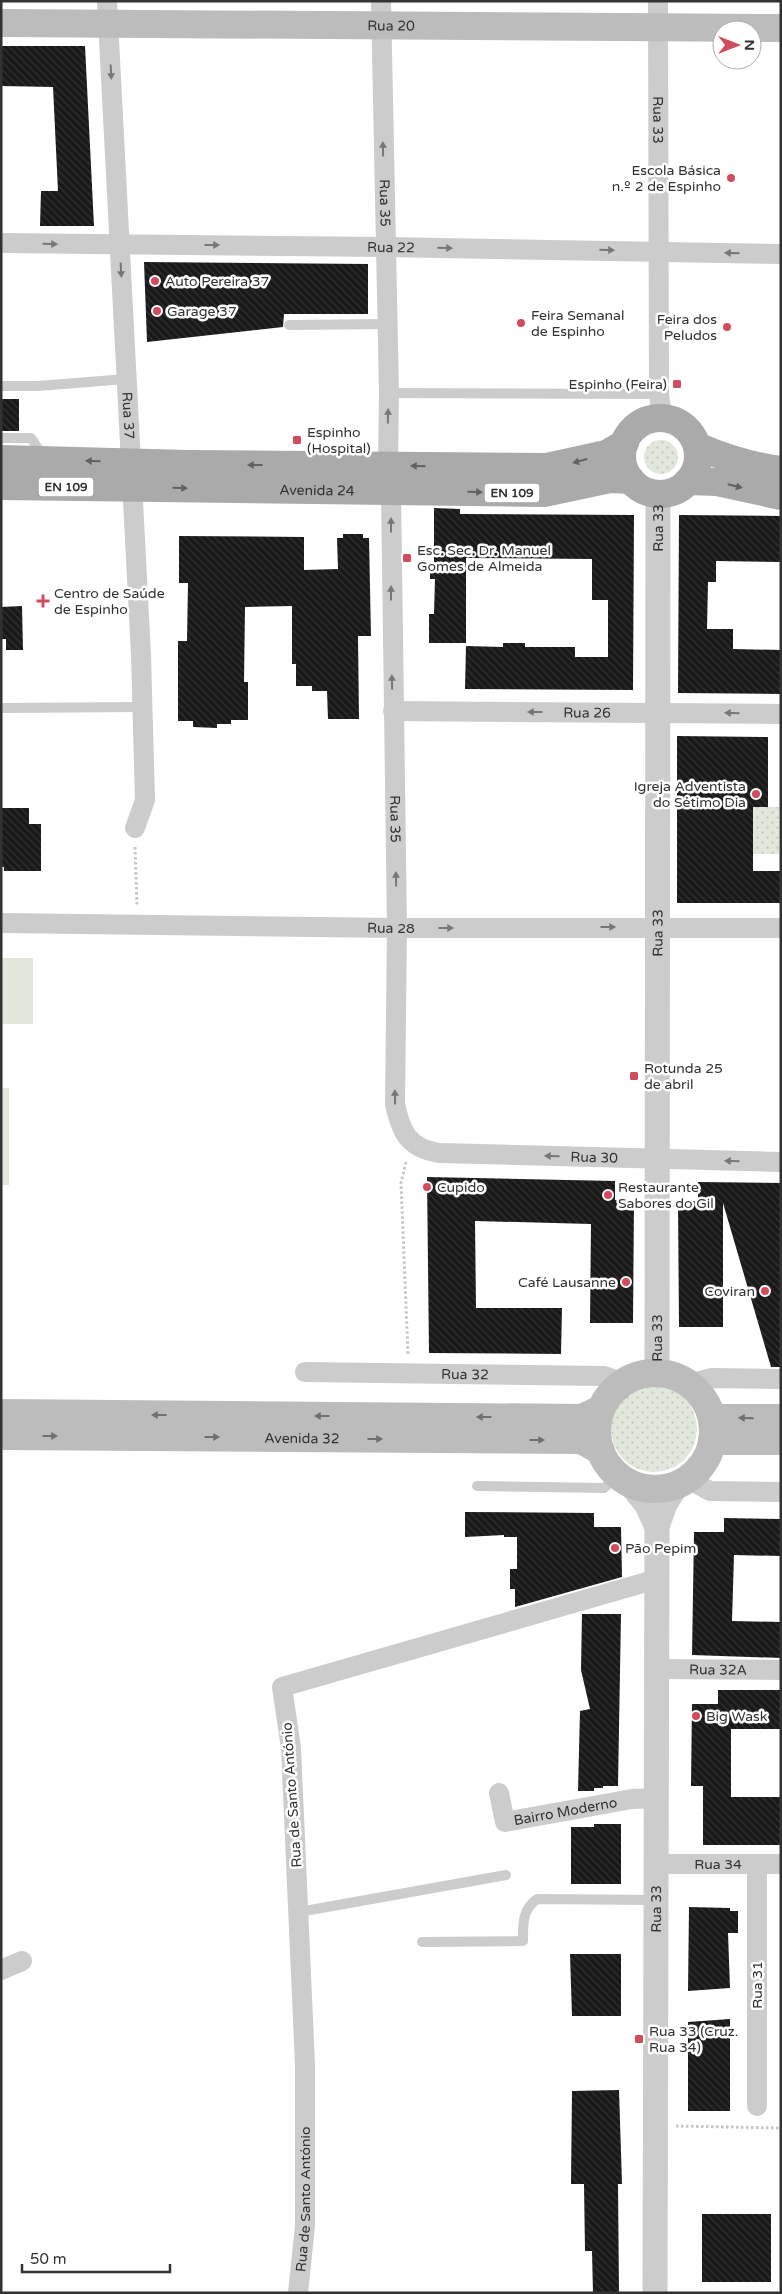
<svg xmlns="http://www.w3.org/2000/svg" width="782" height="2294" font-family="'Varela Round',sans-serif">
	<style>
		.grass { fill: url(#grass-dots) }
		.pitch { fill: #e2e7dc }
		.building { fill: url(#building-back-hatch) }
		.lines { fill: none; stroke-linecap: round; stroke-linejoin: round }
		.path { stroke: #c6c6c6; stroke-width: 3; stroke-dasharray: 2.5 2.5; stroke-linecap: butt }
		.service { stroke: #ccc; stroke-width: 10 }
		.minor { stroke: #ccc; stroke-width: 20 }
		.tertiary { stroke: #ccc; stroke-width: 25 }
		.secondary { stroke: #bcbcbc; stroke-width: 28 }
		.primary { stroke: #aaa; stroke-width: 28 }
		.oneway { fill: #777 }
		.oneway2 { fill: #626262 }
		.oneway3 { fill: #707070 }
		.poi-dot { fill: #d14c5e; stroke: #fff; stroke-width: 2 }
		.labels { text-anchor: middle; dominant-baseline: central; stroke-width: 5; stroke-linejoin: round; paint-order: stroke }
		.shield { fill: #fff; stroke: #707070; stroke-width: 1 }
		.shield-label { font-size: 12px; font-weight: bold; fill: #323232 }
		.street-label { font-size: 14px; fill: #323232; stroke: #fff }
		.poi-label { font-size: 14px; fill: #323232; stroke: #fff; text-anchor: start }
	</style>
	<defs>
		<pattern id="grass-dots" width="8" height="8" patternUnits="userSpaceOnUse" patternTransform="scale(1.25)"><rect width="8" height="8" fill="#e2e7dc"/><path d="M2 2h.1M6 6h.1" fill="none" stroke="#c2c7bd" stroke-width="1.8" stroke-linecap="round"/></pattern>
		<pattern id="building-back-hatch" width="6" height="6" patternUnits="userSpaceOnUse" patternTransform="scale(1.25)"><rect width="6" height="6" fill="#191919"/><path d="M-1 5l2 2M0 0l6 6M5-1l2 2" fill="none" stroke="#323232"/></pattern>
	</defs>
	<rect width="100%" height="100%" fill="#fff"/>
	<g class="grass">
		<circle cx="661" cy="457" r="17"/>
		<rect x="753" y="807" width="26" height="47"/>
		<circle cx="654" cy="1429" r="43"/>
	</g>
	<g class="pitch">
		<rect x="1" y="958" width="32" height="66"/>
		<rect x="1" y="1088" width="8" height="97"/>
	</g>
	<g class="building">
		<path d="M1,46H85L94,226H40L41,191H58L53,87L1,86Z"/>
		<path d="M144,262L368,264V314H284L283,327L147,342Z"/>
		<rect x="1" y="399" width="18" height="32"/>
		<path d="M434,508L460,509V514L634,515L633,690L465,689L466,646L503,647V643H525V647H575V657H608V600H592V559L466,558V643H429V614H434L435,579H430V562H434Z"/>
		<path d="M679,515L781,516V562L716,561V582H708L707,629H733V649L781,650V694L678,693Z"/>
		<path d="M343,534H363V538H369L371,636H358L359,719H328L327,691H312V686H296V664H292V606L245,607L244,682H248V720H231V724H217V728L193,727V721H178V641H187L188,583H179V536L304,537V570L338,569L337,538H343Z"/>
		<path d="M22,606L23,650H6V639H1V607Z"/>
		<path d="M677,736L768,737V807H753V871H781V903H677Z"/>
		<path d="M1,808H29V824H41V871H4V867H1Z"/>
		<path d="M427,1177L615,1181V1200H634L633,1323H590L591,1224L475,1221L476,1308H562L561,1354L429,1353Z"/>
		<path d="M698,1182L781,1183V1367H771L723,1203V1327H679L678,1201H698Z"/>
		<path d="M465,1512L594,1513V1527H621L622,1577L515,1607V1589H510V1569H517V1537H504V1535L465,1537Z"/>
		<path d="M724,1518L781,1519V1556L734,1555L732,1621L781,1622V1658L692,1655L694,1532H724Z"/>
		<path d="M582,1614H621L618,1786H603V1788H594V1791H578L580,1711L590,1709L581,1670Z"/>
		<path d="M718,1690H781V1729H731V1797H781V1845H703V1786H691L692,1704H718Z"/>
		<path d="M594,1824H621V1884H571V1827H594Z"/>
		<path d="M689,1907L730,1908V1911H738V1933H728L730,1988L688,1991Z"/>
		<path d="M570,1954H621V2016H572Z"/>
		<path d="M730,2019V2111H688V2022Z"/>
		<path d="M619,2090L622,2184H618L619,2293H593L592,2251H585L584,2184H571L572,2091Z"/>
		<rect x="702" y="2214" width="69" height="68"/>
	</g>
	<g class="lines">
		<g class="path">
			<path d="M135,847L137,906"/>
			<path d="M406,1162L401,1183L408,1354"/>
			<path d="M676,2126L781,2128"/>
		</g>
		<g class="service">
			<path d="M289,325L387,324"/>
			<path d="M1,386H38L126,379"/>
			<path d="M389,393L659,394"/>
			<path d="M1,438H31L43,456"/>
			<path d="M1,708L142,707"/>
			<path d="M477,1486L604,1488L618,1476"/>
			<path d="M299,1912L506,1875"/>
			<path d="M422,1942L523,1941C523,1924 522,1910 537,1899L656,1900"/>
		</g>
		<g class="minor">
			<path id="s1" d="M107,1L141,655L145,800L135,828"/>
			<path id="s2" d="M381,1L389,393L388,465"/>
			<path id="s3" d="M658,1L659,394L662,418"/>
			<path id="s4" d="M1,243L386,247L781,254"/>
			<path id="s5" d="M391,491L397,928L395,1104C401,1132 408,1148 439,1153L781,1162"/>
			<path id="s6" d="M393,711L781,714"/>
			<path id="s7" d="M1,923L397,928H781"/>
			<path id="s8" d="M305,1372L604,1376L623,1383"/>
			<path d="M689,1384L712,1378L781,1379"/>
			<path d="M688,1479L710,1491L781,1492"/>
			<path id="s9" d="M656,1669L781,1670"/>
			<path id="s10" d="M499,1793L505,1822L632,1799L656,1798"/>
			<path id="s11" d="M656,1864H781"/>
			<path d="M757,1864V2106"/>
			<path d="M1,1970L22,1961"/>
			<path id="s12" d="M298,2293L305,2226V2065L291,1748L282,1687L657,1579"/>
		</g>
		<g class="tertiary">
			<path id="s13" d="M657,1373L658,494"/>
			<path d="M630,1484L647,1505L657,1527"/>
			<path id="s14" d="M655,2293L657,1527L665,1504L677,1485"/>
		</g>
		<g class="secondary">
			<path id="s15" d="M1,23L781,28"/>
			<circle cx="655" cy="1431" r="58"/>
			<path d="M1,1413L582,1418L601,1409"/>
			<path d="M712,1418H781"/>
			<path id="s16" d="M1,1436L581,1440L601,1451"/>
			<path d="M712,1441H781"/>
		</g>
		<g class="primary">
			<circle cx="660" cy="456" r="38"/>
			<path d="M697,446C725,458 750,466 781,470"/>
			<path d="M1,459L188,464L547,467L606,454L625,443"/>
			<path d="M688,481L717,482L781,496"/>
			<path id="s17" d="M1,486L544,493L610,479L631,480"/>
		</g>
	</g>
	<defs><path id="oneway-solid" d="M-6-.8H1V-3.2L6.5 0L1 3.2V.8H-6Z" transform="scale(1.25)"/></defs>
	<g class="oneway">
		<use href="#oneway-solid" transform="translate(111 72) rotate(87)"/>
		<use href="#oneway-solid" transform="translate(383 149) rotate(-91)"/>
		<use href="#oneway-solid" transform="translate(50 244) rotate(1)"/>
		<use href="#oneway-solid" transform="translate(212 245)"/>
		<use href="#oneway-solid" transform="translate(445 248) rotate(1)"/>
		<use href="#oneway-solid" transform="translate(607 250) rotate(1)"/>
		<use href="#oneway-solid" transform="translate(732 253) rotate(-179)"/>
		<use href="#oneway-solid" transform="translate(121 270) rotate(87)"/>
		<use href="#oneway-solid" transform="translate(388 416) rotate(-89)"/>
		<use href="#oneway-solid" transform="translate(391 525) rotate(-90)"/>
		<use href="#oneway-solid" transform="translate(391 593) rotate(-90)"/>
		<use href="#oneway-solid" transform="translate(392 682) rotate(-91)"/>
		<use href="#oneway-solid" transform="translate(535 712) rotate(180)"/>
		<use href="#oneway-solid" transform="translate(732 713) rotate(-179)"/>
		<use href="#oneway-solid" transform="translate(396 879) rotate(-91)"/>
		<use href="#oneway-solid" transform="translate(608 927)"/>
		<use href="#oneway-solid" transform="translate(446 928)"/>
		<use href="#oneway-solid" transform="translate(395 1097) rotate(-91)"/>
		<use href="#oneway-solid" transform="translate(552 1156) rotate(-179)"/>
		<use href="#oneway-solid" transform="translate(732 1161) rotate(-178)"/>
	</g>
	<g class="oneway2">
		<use href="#oneway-solid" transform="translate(93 461) rotate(-178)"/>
		<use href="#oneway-solid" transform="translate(580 461) rotate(165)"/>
		<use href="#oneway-solid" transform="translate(255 465) rotate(-180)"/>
		<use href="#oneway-solid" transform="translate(418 466) rotate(-179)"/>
		<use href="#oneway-solid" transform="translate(735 486) rotate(14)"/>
		<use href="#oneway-solid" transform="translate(180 488) rotate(1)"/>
		<use href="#oneway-solid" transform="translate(475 492) rotate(1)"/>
	</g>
	<g class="oneway3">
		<use href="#oneway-solid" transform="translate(159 1415) rotate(-180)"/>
		<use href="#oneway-solid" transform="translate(322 1416) rotate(-180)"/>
		<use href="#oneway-solid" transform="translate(484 1417) rotate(-180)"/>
		<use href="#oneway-solid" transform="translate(746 1418) rotate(-179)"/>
		<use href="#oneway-solid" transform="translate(50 1436)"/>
		<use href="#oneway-solid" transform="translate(212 1437)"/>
		<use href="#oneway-solid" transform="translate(375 1439)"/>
		<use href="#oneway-solid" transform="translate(537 1440)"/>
	</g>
	<g class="poi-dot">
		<circle cx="731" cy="178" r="5"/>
		<circle cx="155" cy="281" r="5"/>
		<circle cx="157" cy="311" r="5"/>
		<circle cx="521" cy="323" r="5"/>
		<circle cx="727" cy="327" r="5"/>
		<rect x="672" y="379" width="10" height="10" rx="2.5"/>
		<rect x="292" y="435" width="10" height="10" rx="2.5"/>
		<rect x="402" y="553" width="10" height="10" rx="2.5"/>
		<path d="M40.5 593.5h5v5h5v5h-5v5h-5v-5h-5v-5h5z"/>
		<circle cx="756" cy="794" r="5"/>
		<rect x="629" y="1071" width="10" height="10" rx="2.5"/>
		<circle cx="427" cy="1187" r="5"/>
		<circle cx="608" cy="1195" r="5"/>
		<circle cx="626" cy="1282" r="5"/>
		<circle cx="765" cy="1291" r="5"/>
		<circle cx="615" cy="1548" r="5"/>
		<circle cx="696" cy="1716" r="5"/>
		<rect x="634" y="2034" width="10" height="10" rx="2.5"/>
	</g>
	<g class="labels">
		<g class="shield">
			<rect x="38.5" y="477.5" width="55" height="19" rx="4"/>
			<rect x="484.5" y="483.5" width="55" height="19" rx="4"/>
		</g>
		<g class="shield-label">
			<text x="66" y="487">EN 109</text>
			<text x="512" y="493">EN 109</text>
		</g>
		<g class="street-label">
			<text stroke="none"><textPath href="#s15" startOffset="390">Rua 20</textPath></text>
			<text stroke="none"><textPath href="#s3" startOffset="119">Rua 33</textPath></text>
			<text stroke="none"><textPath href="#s2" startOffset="202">Rua 35</textPath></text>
			<text stroke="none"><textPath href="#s4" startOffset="390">Rua 22</textPath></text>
			<text stroke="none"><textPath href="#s1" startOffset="415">Rua 37</textPath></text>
			<text stroke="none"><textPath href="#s17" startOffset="316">Avenida 24</textPath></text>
			<text stroke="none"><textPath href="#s13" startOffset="845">Rua 33</textPath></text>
			<text stroke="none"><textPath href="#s6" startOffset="194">Rua 26</textPath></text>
			<text stroke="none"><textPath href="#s5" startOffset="328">Rua 35</textPath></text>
			<text stroke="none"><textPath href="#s7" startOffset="390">Rua 28</textPath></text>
			<text stroke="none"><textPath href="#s13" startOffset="440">Rua 33</textPath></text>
			<text stroke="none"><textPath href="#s5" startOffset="840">Rua 30</textPath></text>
			<text stroke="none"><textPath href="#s13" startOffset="35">Rua 33</textPath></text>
			<text stroke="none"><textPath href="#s8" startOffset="160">Rua 32</textPath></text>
			<text stroke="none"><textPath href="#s16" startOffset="301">Avenida 32</textPath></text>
			<text stroke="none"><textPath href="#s9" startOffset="62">Rua 32A</textPath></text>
			<text transform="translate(292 1795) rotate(-94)">Rua de Santo António</text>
			<text stroke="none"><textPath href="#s10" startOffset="91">Bairro Moderno</textPath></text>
			<text stroke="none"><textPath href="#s11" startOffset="62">Rua 34</textPath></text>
			<text stroke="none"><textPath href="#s14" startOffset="384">Rua 33</textPath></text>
			<text transform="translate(757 1985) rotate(-90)">Rua 31</text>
			<text stroke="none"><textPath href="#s12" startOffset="94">Rua de Santo António</textPath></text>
		</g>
		<g class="poi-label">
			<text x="721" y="170" text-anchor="end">Escola Básica<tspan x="721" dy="16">n.º 2 de Espinho</tspan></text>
			<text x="165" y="281">Auto Pereira 37</text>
			<text x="167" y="311">Garage 37</text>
			<text x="531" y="315">Feira Semanal<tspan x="531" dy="16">de Espinho</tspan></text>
			<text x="717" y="319" text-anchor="end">Feira dos<tspan x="717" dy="16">Peludos</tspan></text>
			<text x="667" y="384" text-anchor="end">Espinho (Feira)</text>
			<text x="307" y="432">Espinho<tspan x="307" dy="16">(Hospital)</tspan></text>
			<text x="417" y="550">Esc. Sec. Dr. Manuel<tspan x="417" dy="16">Gomes de Almeida</tspan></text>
			<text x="54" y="593">Centro de Saúde<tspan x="54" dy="16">de Espinho</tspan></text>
			<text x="746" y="786" text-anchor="end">Igreja Adventista<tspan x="746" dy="16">do Sétimo Dia</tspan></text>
			<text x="644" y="1068">Rotunda 25<tspan x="644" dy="16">de abril</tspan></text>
			<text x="437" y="1187">Cupido</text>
			<text x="618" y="1187">Restaurante<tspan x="618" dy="16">Sabores do Gil</tspan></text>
			<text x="616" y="1282" text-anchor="end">Café Lausanne</text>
			<text x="755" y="1291" text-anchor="end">Coviran</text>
			<text x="625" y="1548">Pão Pepim</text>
			<text x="706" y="1716">Big Wask</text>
			<text x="649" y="2031">Rua 33 (Cruz.<tspan x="649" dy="16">Rua 34)</tspan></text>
		</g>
	</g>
	<rect width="782" height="2294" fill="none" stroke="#323232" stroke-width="5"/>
	<g transform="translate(737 45) rotate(90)"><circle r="24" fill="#ffffff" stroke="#adadad"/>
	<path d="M0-4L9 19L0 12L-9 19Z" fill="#d14c5e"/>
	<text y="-8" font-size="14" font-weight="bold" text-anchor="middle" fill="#323232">N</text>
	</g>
	<path d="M22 2264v8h148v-8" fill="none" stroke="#323232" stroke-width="2.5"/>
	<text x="30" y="2264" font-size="15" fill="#323232" stroke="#ffffff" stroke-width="4" paint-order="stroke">50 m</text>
</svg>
